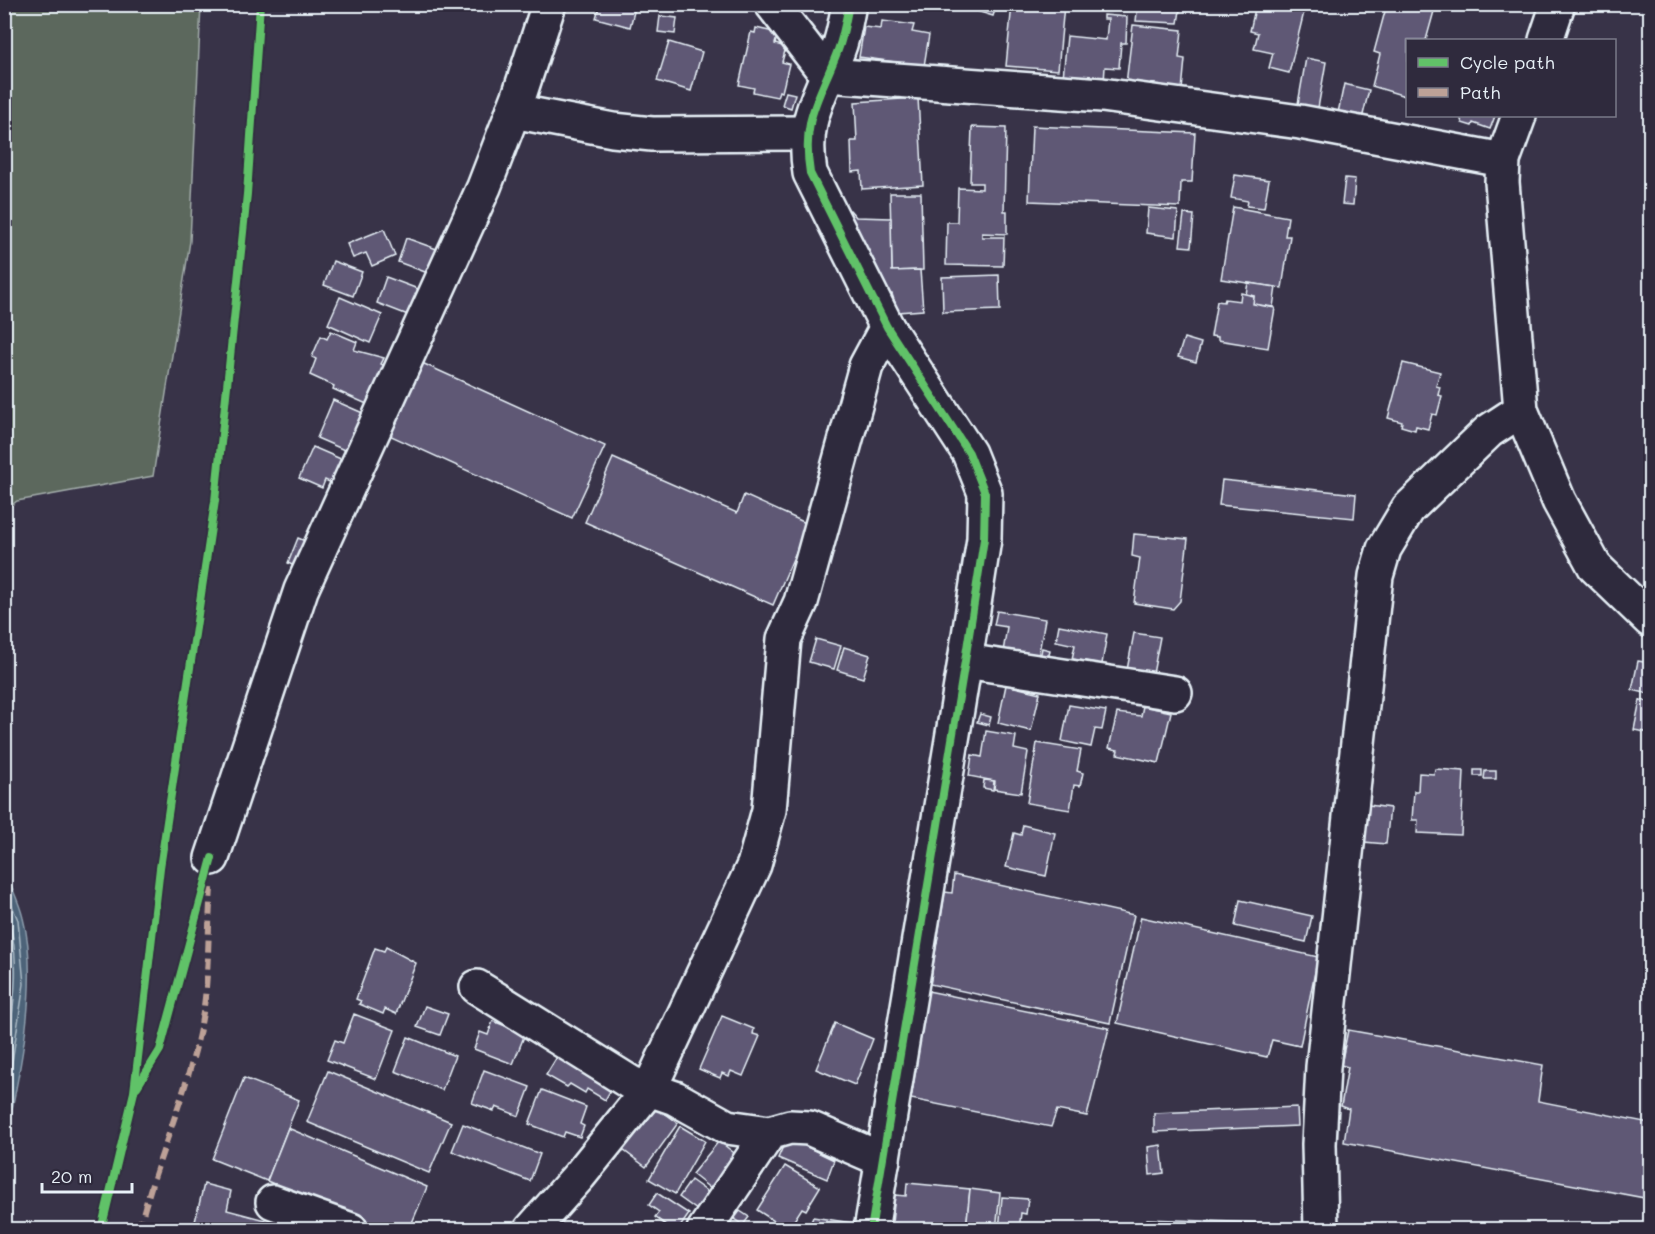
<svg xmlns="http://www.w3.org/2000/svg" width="1655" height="1234" font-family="Mali,sans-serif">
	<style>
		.green { fill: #5c685d; stroke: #a2acaa; stroke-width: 1.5 }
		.water { fill: #4e6479; stroke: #8c9cac; stroke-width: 1.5 }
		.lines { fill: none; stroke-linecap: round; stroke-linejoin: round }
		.shore { stroke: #aab9c5; stroke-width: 1.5 }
		.building { fill: #5e5875; stroke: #e8f1f8; stroke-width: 1.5 }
		.minor-casing { stroke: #e8f1f8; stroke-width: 38 }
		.minor { stroke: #2f2a3d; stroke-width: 33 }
		.quiet { stroke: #bda197; stroke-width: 6; stroke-dasharray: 12 6; stroke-linecap: butt }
		.cycleway-casing { stroke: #2f2a3d; stroke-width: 11 }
		.cycleway { stroke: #61c268; stroke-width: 8 }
	</style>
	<rect width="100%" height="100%" fill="#383348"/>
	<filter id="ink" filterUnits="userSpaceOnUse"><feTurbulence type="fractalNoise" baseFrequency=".0167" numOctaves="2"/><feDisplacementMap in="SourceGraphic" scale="12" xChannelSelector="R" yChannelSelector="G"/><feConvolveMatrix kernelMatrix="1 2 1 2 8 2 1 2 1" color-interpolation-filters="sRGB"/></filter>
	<g filter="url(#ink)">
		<path class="green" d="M5,4L201,5L190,241L153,476L17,501L5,510Z"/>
		<path class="water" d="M4,866C9,884 19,900 23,918C40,982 19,1078 5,1142Z"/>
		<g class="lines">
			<g class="shore">
				<path d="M4,887L18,920L24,984L4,1114"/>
				<path d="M4,907C25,958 12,1016 4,1069"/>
			</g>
		</g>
		<g class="building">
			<path d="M600,4H636L630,27L596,18Z"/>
			<path d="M965,4H997L993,16L964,7Z"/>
			<path d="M1012,4L1064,5L1058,70L1006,66Z"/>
			<path d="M1138,4H1181L1178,23L1136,21Z"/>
			<path d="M1256,4H1306L1289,73L1269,68L1273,53L1254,49L1258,33L1250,31Z"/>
			<path d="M1387,4L1399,7V4H1436L1426,40H1408V97L1372,86L1380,54L1374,52Z"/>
			<path d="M1104,15L1127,17L1126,43H1121L1119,68L1105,67L1104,82L1063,78L1067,36L1106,40L1108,19H1104Z"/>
			<path d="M660,16L677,18L675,34L658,32Z"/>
			<path d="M882,21L914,25L912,32L929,35L924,66L859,57L864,27L881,29Z"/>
			<path d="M1133,25L1182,30L1179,58L1185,59L1182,90L1126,84Z"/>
			<path d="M756,28L778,33L775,44L786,47L782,62L789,64L782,92L779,91L777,97L753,92L754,88L739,85L751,32L755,33Z"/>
			<path d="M669,42L702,52L691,91L657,81Z"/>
			<path d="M1306,58L1326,62L1318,108L1298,104Z"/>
			<path d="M1344,84L1369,90L1362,119L1338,113Z"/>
			<path d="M786,92L795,94L791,108L782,105Z"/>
			<path d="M918,98L923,185L862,189L861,171L852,172L851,141H857L855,102Z"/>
			<path d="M1460,116H1495L1490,129L1473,123L1472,126L1462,123Z"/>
			<path d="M1032,126L1195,133L1192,182H1181L1180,207L1029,201Z"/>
			<path d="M972,127L1006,128L1004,211H1007V234L982,233V237H1004L1003,266L946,265L947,222H957L958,188L982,189V183H970Z"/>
			<path d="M1235,175L1269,180L1264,208L1247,206L1248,201L1231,198Z"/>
			<path d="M1345,178L1355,179L1353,205L1342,204Z"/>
			<path d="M890,193H921L923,270L892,271Z"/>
			<path d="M1233,207L1288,217L1285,236H1290L1282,288L1221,279Z"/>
			<path d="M1148,208L1178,211L1176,237L1146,233Z"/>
			<path d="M850,210L856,217L891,218L892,271L920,270L923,310L898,312L892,294H885L841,213Z"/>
			<path d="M1184,214L1194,215L1191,247L1180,246Z"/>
			<path d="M384,229L395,256L372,266L366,253L353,258L347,244Z"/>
			<path d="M406,238L445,252L436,276L398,262Z"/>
			<path d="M333,261L362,272L353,296L324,285Z"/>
			<path d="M999,275L1000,310L943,312L942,277Z"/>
			<path d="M386,277L418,289L408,315L377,303Z"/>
			<path d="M1248,283L1276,287L1273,307L1253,304L1254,296L1246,294Z"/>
			<path d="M1241,293L1254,296L1253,304L1275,308L1268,348L1218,340V337L1211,336L1217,301L1224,302L1225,299L1240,301Z"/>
			<path d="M340,297L382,315L370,343L328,324Z"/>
			<path d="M331,331L357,342L354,350L384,358L381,364L385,366L369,405L333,389L334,386L310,375L316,359L312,357L321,336L327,339Z"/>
			<path d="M1184,338L1201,343L1196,362L1178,357Z"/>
			<path d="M422,363L605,446L572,518L389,435Z"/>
			<path d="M1403,363L1440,372L1436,386L1440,387L1438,395L1442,396L1437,415L1432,414L1428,429L1416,426L1415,430L1401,426L1402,422L1388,418Z"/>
			<path d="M333,400L365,414L349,452L317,438Z"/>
			<path d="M313,447L343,460L334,484L325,480L322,488L299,478Z"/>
			<path d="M613,458L737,513L744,495L808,524L773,605L585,522Z"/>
			<path d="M1222,480L1356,494L1354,518L1219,505Z"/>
			<path d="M1134,534L1188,539L1180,601L1173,609L1134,603L1140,558L1132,556Z"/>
			<path d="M298,538L310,543L300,569L288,563Z"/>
			<path d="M997,611L1045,619L1038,658L1003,652L1007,627L994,625Z"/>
			<path d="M1059,625L1107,634L1102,664L1072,659L1075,645L1056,641Z"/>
			<path d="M1134,633L1160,637L1153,674L1127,670Z"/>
			<path d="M816,639L841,646L834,669L809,662Z"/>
			<path d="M844,647L870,655L863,678L837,670Z"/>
			<path d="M1042,648L1050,650L1048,660L1040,658Z"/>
			<path d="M1638,661L1650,663V694L1632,690Z"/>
			<path d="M1006,685L1040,693L1031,731L998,723Z"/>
			<path d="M1640,700L1650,702V733L1634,730Z"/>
			<path d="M1069,705L1106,711L1102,730L1095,729L1091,747L1062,741Z"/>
			<path d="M1143,706L1171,712L1159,763L1117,754L1118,750L1109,748L1117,713L1141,716Z"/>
			<path d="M980,714L991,717L989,725L977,722Z"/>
			<path d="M986,731L1016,736L1014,749L1028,752L1021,793L994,789L995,781L969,776L972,755L982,757Z"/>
			<path d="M1037,743L1081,750L1077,771L1083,773L1080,786L1074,785L1070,810L1027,803Z"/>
			<path d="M1435,769L1464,771L1461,835L1417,833L1418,820H1412L1414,791H1418L1419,773L1434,774Z"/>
			<rect x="1474" y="770" width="8" height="6"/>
			<path d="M1485,771H1496V779H1484Z"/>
			<path d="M984,780L994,781L993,790L983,788Z"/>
			<path d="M1369,805L1390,808L1386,844L1364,842Z"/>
			<path d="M1023,825L1055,833L1046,876L1006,867L1014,833L1021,835Z"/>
			<path d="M954,875L1134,915L1110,1023L930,984L945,892L952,893Z"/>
			<path d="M1240,900L1312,916L1306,942L1235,926Z"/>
			<path d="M1141,917L1318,957L1300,1046L1272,1040L1267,1057L1117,1023Z"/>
			<path d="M386,947L416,963L396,1014L385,1009L383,1014L359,1004L361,1001L356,999L375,948L384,951Z"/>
			<path d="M928,991L1109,1028L1087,1116L1057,1110L1051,1127L911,1099Z"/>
			<path d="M425,1006L448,1014L440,1035L417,1027Z"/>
			<path d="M354,1014L395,1030L376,1079L327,1060L335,1040L343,1043Z"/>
			<path d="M722,1016L754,1029L753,1034L760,1036L743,1076L731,1071L729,1076L722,1073L720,1078L699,1069Z"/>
			<path d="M493,1021L508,1027L509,1023L527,1029L513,1064L474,1049L480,1032L488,1035Z"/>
			<path d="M835,1023L873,1039L855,1085L816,1069Z"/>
			<path d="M1348,1030L1543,1065L1538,1101L1650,1123V1199L1344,1142L1349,1109L1341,1106L1348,1067L1341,1065Z"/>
			<path d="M408,1037L455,1056L442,1090L395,1071Z"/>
			<path d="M560,1052L614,1084L605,1100L587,1089L585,1093L570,1084L567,1087L546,1075Z"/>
			<path d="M484,1070L530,1087L519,1116L496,1107L494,1111L472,1103Z"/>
			<path d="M328,1071L451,1122L429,1173L307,1122Z"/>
			<path d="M244,1078L299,1100L267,1181L212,1159Z"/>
			<path d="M542,1090L586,1107L580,1124L584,1126L580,1137L565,1132L563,1137L529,1124Z"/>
			<path d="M655,1106L678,1123L646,1167L623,1150Z"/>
			<path d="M1297,1107L1298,1126L1154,1132V1113Z"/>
			<path d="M463,1124L540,1154L530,1181L452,1151Z"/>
			<path d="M680,1126L705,1141L675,1194L649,1179Z"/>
			<path d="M288,1128L427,1187L409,1230H383L267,1181Z"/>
			<path d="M719,1141L738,1156L711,1189L692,1174Z"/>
			<path d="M795,1141L834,1160L827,1179L778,1158L785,1142Z"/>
			<path d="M1161,1145L1164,1173L1150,1175L1148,1147Z"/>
			<path d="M785,1166L820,1187L806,1210L802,1208L788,1230L757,1210Z"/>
			<path d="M691,1180L709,1193L697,1210L679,1197Z"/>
			<path d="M907,1183L970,1189L966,1230L892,1223L895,1195L906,1196Z"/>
			<path d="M204,1184L231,1191L227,1210L265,1220L263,1230H193Z"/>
			<path d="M970,1189L1000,1193L996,1230H966Z"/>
			<path d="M657,1193L689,1214L678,1230H673L655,1217L659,1212L649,1205Z"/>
			<path d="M1002,1197L1028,1199L1026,1214L1021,1213L1019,1230H999Z"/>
			<path d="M740,1211L749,1217L743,1225L734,1219Z"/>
			<path d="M813,1217L851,1223L850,1230H808Z"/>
			<path d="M1147,1219L1297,1224V1230H1146Z"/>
			<path d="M638,1222L649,1230H632Z"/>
			<path d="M756,1223L764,1230H750Z"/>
		</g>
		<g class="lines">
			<defs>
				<g id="minor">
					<path d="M772,4L827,75L1102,95L1300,122L1503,160"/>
					<path d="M849,4C846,19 844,35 838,50C820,98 801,118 810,173L887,327L969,453L985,493L984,539L965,661L871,1230"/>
					<path d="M1546,40L1558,4"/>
					<path d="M513,111L613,130L652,134L808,133"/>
					<path d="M1519,116L1503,160L1502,182L1521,410L1559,501L1595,567L1650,620"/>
					<path d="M965,661L1175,693"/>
					<path d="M212,858L301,590L484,187L519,96L549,4"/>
					<path d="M477,987L631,1083L675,1098L727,1127L769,1133L790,1127L809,1128L883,1160"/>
					<path d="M273,1202L351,1230"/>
					<path d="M531,1230L579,1176L650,1088L754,865L769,810L784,639L801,602L866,366L887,327"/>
					<path d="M704,1230L769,1133"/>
					<path d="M1321,1230L1319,1144L1323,1067L1376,576L1384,549L1408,509L1489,431L1521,410"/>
				</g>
			</defs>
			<use href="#minor" class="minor-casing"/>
			<use href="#minor" class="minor"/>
			<path class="quiet" d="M139,1230C157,1155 193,1083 204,1006C209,968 208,927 211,888"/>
			<defs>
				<g id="cycleway">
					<path d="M849,4C846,19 844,35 838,50C820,98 801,118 810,173L887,327L969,453L985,493L984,539L965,661L871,1230"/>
					<path d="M137,1087L160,1050L212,858"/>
					<path d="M101,1230L134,1092L160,868L215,501L247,194L260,4"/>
				</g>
			</defs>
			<use href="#cycleway" class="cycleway-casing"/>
			<use href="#cycleway" class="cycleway"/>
		</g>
	</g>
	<rect width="1655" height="1234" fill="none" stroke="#2f2a3d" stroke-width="24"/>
	<rect x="12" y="12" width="1631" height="1210" fill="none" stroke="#e8f1f8" stroke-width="2" filter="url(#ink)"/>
	<rect x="1406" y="39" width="210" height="78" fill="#2f2a3d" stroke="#797a88" stroke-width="1.5"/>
	<rect x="1418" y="58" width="30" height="9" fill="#61c268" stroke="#797a88" stroke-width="1.5"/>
	<text x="1460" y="69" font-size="18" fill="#e8f1f8">Cycle path</text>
	<rect x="1418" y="88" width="30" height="9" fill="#bda197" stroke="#797a88" stroke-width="1.5"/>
	<text x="1460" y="99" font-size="18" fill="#e8f1f8">Path</text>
	<path d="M42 1183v9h90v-9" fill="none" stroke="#e8f1f8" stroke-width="3"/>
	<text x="51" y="1183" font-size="18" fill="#e8f1f8" stroke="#2f2a3d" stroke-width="4.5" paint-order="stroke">20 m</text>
</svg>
